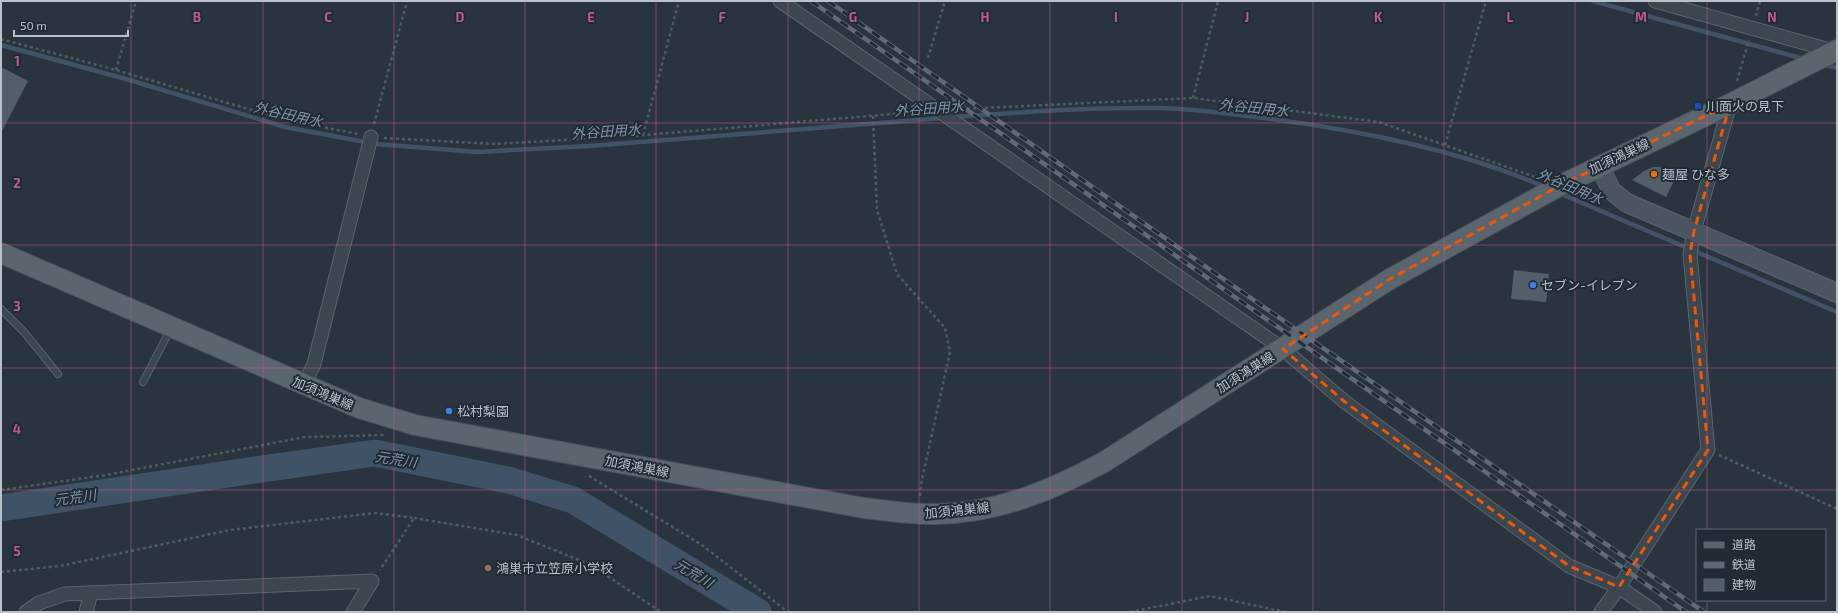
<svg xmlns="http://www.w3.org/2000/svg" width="1838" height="613" font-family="'Exo 2','Noto Sans JP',sans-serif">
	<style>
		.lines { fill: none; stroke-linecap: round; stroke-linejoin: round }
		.stream { stroke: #405366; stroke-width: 4.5 }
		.river { stroke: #405366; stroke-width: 27 }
		.building { fill: #525f69 }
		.lane-casing { stroke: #5a646c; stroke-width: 8 }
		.street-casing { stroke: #5a646c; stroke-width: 15 }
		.secondary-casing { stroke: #5a646c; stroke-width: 20 }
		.primary-casing { stroke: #464f58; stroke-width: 22 }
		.path { stroke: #4b5e5e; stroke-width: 2.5; stroke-dasharray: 3 3; stroke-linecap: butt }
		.lane { stroke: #3c464f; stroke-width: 6 }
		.street { stroke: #3c464f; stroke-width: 13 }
		.secondary { stroke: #4b5561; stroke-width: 18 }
		.primary { stroke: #5b656e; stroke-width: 20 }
		.rail-casing { stroke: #5f6a75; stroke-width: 4.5 }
		.rail { stroke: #212b34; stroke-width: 3; stroke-dasharray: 9; stroke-linecap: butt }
		.marked { fill: none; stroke: #e8590c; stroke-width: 3; stroke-dasharray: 8 5; stroke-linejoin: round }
		.grid { fill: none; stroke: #be5c87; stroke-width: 1; stroke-opacity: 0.55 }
		.transit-dot { fill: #1a4fb4; stroke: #212b34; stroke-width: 1.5 }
		.food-dot { fill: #e8710a; stroke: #212b34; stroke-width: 1.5 }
		.shop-dot { fill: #3f7fe0; stroke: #212b34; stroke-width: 1.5 }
		.education-dot { fill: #8d6e63; stroke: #212b34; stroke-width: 1.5 }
		.labels { text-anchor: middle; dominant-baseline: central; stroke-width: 4; stroke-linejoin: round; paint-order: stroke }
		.poi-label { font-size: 13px; fill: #b9c1c9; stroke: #212b34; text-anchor: start }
		.street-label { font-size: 13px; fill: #b9c1c9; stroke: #212b34 }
		.water-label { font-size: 14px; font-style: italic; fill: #7d94a9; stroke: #212b34 }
		.grid-label { font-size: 13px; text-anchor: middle; font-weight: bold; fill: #be5c87; stroke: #212b34; stroke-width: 4; stroke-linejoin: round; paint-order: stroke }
	</style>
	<rect width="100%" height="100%" fill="#29343f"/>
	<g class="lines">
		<g class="stream">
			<path d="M1593,1L1804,59"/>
			<path d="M1,45L126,79L285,127L376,144L477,152L589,146L943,118"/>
			<path d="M1823,64L1837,68"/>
			<path d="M955,117C1023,112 1091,107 1160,108C1197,109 1234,114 1271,119C1363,131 1460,150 1545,187"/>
			<path d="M1559,193L1837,312"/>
		</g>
		<path class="river" d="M1,508L248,471L375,453L508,480L573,500L758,612"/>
	</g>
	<g class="building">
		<path d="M1,67L28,81L1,133Z"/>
		<path d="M1653,167H1660L1668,173L1674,181L1666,197L1632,180L1644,171Z"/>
		<path d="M1514,270L1549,274L1546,302L1511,299Z"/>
	</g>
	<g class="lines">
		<defs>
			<g id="lane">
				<path d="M1,309L24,332L58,374"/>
				<path d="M143,382L170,330"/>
			</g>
			<g id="street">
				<path d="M780,1L1283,349L1345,402L1569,566L1619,587L1655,612"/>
				<path d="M1655,1L1837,52"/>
				<path d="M304,385L314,364L371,137"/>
				<path d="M26,612L39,603L65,594L372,581L353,612"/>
				<path d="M86,612L91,593"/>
				<path d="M1601,612L1619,587L1708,450L1690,254L1694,231L1730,104"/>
			</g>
			<path id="secondary" d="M1599,166L1612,191L1627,203L1837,293"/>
			<path id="primary" d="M1,253L359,408L415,425L864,508C888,511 913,515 937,514C998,513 1052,490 1104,462L1390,279L1559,186L1730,104L1837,50"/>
		</defs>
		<use href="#lane" class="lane-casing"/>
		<use href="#street" class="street-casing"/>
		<use href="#secondary" class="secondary-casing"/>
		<use href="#primary" class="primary-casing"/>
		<g class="path">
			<path d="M1756,16L1760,1"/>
			<path d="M1,39L116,70L282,119L358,134"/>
			<path d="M928,58L945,1"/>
			<path d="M116,70L136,1"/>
			<path d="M1737,81L1749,40"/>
			<path d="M1193,98L1218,1"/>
			<path d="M961,109L1193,98L1379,122L1538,178"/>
			<path d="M873,116L877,210L897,274L945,328L950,352L921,484L920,498"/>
			<path d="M374,124L407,1"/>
			<path d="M643,135L679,1"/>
			<path d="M384,138L495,144L633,136L916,112"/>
			<path d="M1445,145L1486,1"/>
			<path d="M1719,455L1837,509"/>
			<path d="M589,476L702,545L788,612"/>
			<path d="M1,490L106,475L305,437L385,435"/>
			<path d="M414,518L517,535L591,565L661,612"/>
			<path d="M1,572L60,566L230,530L375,513L414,518L380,570"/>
			<path d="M1130,612L1210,596L1286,612"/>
		</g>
		<use href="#lane" class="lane"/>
		<use href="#street" class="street"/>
		<use href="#secondary" class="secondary"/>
		<use href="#primary" class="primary"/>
		<defs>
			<g id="rail">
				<path d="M811,1L1686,612"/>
				<path d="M828,1L1209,269L1704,612"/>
			</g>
		</defs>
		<use href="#rail" class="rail-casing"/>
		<use href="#rail" class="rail"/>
	</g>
	<path class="marked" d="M1730,104L1694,231L1690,254L1708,450L1619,587L1569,566L1345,402L1283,349L1390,279L1559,186Z"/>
	<path class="grid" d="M131,1V612M263,1V612M394,1V612M525,1V612M656,1V612M788,1V612M919,1V612M1050,1V612M1182,1V612M1313,1V612M1444,1V612M1575,1V612M1707,1V530M1,123H1837M1,245H1837M1,368H1837M1,490H1837M1707,600V612"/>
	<rect class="transit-dot" x="1694" y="102" width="8" height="8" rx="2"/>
	<circle class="food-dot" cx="1654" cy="174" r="4"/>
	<g class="shop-dot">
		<circle cx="1533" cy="285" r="4"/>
		<circle cx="449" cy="411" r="4"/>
	</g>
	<circle class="education-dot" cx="488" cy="568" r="4"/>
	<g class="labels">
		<g class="poi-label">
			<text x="1706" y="106">川面火の見下</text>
			<text x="1662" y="174">麺屋 ひな多</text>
			<text x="1541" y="285">セブン-イレブン</text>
			<text x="457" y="411">松村梨園</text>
			<text x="496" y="568">鴻巣市立笠原小学校</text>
		</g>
		<g class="street-label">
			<text transform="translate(1619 156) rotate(-25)">加須鴻巣線</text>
			<text transform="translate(1245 372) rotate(-32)">加須鴻巣線</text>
			<text transform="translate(323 393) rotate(23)">加須鴻巣線</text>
			<text transform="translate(637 466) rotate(11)">加須鴻巣線</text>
			<text transform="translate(957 510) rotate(-6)">加須鴻巣線</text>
		</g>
		<g class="water-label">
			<text transform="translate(1254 107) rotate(6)">外谷田用水</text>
			<text transform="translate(929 108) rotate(-4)">外谷田用水</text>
			<text transform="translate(288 114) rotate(13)">外谷田用水</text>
			<text transform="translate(606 131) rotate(-4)">外谷田用水</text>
			<text transform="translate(1570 186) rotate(23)">外谷田用水</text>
			<text transform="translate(396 459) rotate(9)">元荒川</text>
			<text transform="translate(75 497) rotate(-8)">元荒川</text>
			<text transform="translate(694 573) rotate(31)">元荒川</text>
		</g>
	</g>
	<g class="grid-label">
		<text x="197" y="22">B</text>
		<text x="328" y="22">C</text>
		<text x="460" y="22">D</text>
		<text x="591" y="22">E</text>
		<text x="722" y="22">F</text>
		<text x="853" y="22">G</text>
		<text x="985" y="22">H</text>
		<text x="1116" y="22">I</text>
		<text x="1247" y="22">J</text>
		<text x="1378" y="22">K</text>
		<text x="1510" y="22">L</text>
		<text x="1641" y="22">M</text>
		<text x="1772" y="22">N</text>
		<text x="17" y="66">1</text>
		<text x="17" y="188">2</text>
		<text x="17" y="311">3</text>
		<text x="17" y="434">4</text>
		<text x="17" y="556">5</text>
	</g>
	<rect width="1838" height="613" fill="none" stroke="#b9c1c9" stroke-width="4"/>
	<rect x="1696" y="529" width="130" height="72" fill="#212b34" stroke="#5e6770"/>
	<rect x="1704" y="542" width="20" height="6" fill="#5b656e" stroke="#5e6770"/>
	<text x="1732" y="549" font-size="12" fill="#b9c1c9">道路</text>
	<rect x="1704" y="562" width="20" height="6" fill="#5f6a75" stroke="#5e6770"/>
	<text x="1732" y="569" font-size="12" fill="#b9c1c9">鉄道</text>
	<rect x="1704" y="579" width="20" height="12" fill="#525f69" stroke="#5e6770"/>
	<text x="1732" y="589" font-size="12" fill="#b9c1c9">建物</text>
	<path d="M14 30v6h114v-6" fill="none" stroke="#b9c1c9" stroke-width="2"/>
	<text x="20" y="30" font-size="12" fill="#b9c1c9" stroke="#212b34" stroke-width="3" paint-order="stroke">50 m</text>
</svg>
